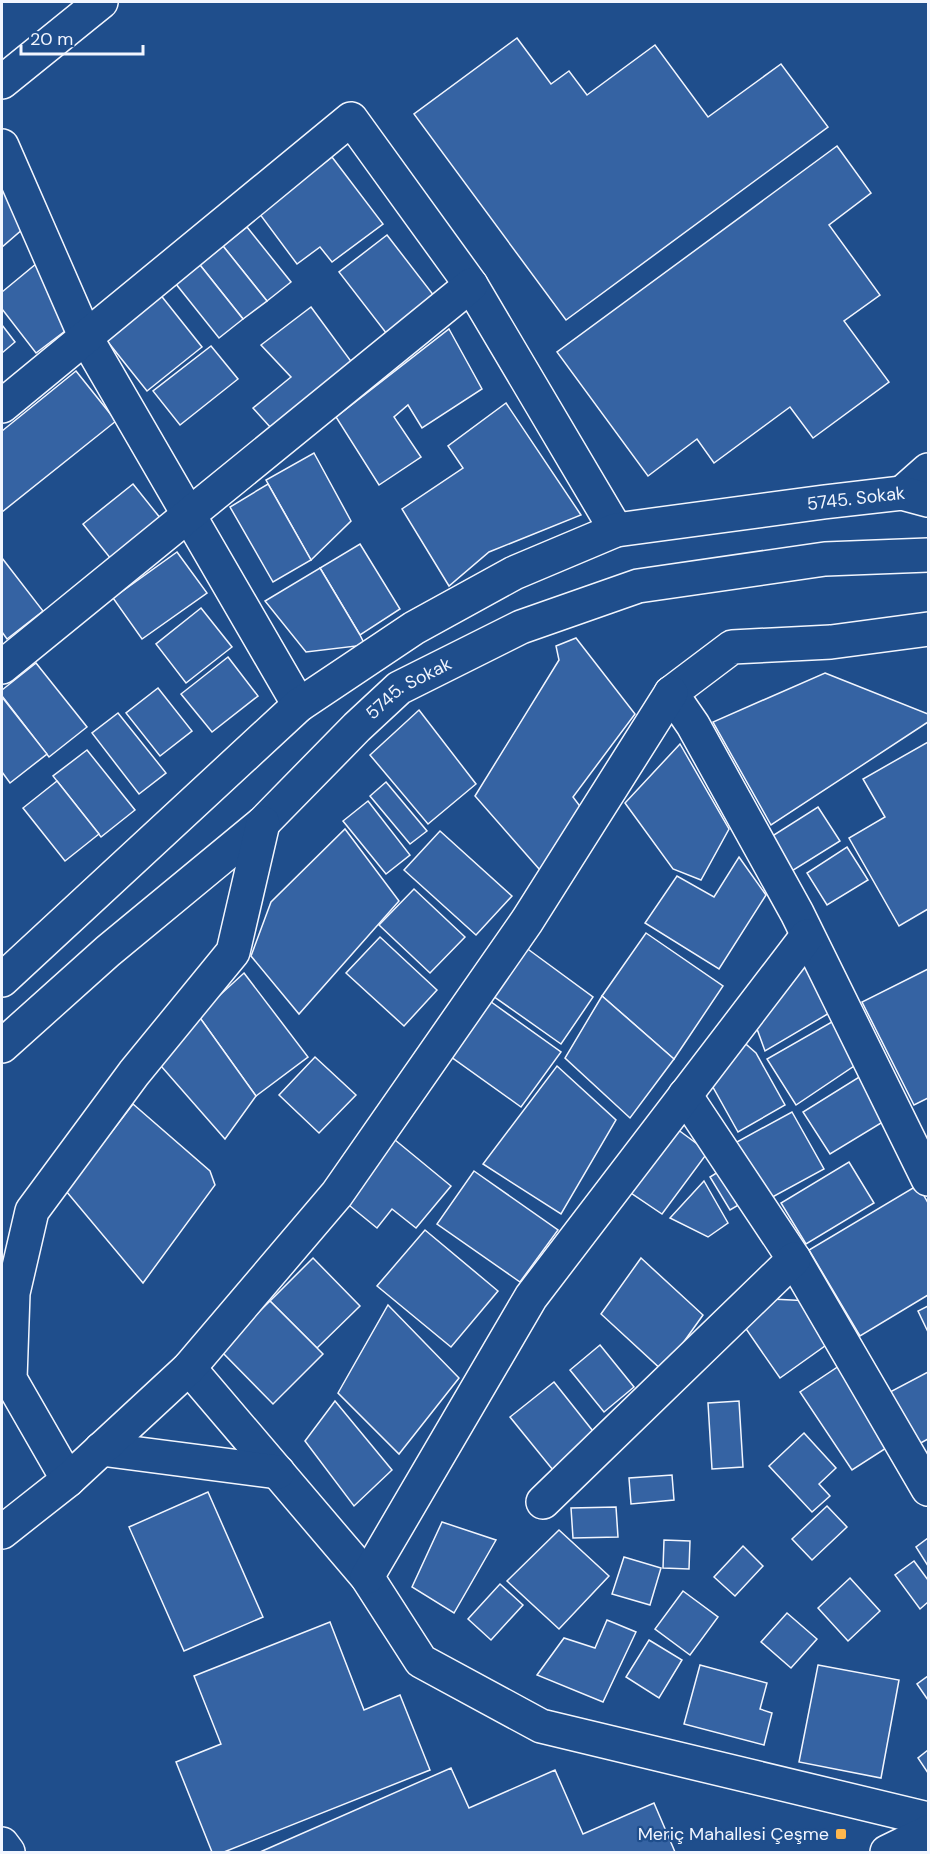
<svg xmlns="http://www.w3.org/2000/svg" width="930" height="1854" font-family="'DM Sans',sans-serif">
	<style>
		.building { fill: #3563a3; stroke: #f2f6ff; stroke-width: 1.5 }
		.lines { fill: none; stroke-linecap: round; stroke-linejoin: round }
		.minor-casing { stroke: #f2f6ff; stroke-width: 36 }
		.major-casing { stroke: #f2f6ff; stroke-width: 36 }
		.minor { stroke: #1f4e8c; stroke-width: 33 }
		.major { stroke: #1f4e8c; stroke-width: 33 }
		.poi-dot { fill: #ffb74d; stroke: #1f4e8c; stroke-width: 2 }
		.labels { text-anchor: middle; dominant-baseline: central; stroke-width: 4.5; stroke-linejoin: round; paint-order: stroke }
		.street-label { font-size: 18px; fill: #f2f6ff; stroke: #1f4e8c }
		.poi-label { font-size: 18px; fill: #f2f6ff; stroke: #1f4e8c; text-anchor: end }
	</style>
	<rect width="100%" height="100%" fill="#1f4e8c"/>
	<g class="building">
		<path d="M517,38L551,84L569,71L587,95L655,45L708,117L781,64L828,127L566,320L414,114Z"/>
		<path d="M837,146L871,193L829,225L880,295L844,321L889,382L813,438L790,407L714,463L697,439L648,476L557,352Z"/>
		<path d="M332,157L383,224L332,262L320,247L297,264L259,213Z"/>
		<path d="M2,171L24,228L2,247Z"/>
		<path d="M247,227L291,282L267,301L223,246Z"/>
		<path d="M387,235L438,301L390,338L339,272Z"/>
		<path d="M223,246L267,301L243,319L200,265Z"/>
		<path d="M42,259L73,325L36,353L2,309V292Z"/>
		<path d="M200,265L243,319L219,338L176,284Z"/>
		<path d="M159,293L202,347L147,391L104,337Z"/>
		<path d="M311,307L353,364L271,428L253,408L291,377L261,345Z"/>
		<path d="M2,325L15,342L2,353Z"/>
		<path d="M449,329L482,389L422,428L408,405L394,417L421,457L379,485L336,417Z"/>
		<path d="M211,346L238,379L180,425L153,391Z"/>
		<path d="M76,371L116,421L2,512V431Z"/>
		<path d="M506,403L581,515L489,552L449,586L402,509L463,468L448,446Z"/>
		<path d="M314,453L351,521L311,560L266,480Z"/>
		<path d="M133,484L161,519L111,559L83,524Z"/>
		<path d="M268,484L311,560L273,582L230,507Z"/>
		<path d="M360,544L400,609L360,635L320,568Z"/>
		<path d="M177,552L207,593L142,639L113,598Z"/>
		<path d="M2,558L43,611L7,639L2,632Z"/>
		<path d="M320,568L360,635L365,645L306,652L265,601Z"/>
		<path d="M201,608L232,647L186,683L156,644Z"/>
		<path d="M576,638L635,714L573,797L582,809L540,870L475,796L559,660L556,646Z"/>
		<path d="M228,657L258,696L212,732L181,694Z"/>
		<path d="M36,663L87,727L49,757L2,696V690Z"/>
		<path d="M825,673L928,714V722L771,825L713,722Z"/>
		<path d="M158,688L192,731L160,756L126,713Z"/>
		<path d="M2,697L47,754L10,783L2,772Z"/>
		<path d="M419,710L476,784L428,824L370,755Z"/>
		<path d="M118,713L166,773L139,794L92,733Z"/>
		<path d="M928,742V909L899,926L849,838L885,817L863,779Z"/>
		<path d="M680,744L729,829L701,880L673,869L625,803Z"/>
		<path d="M87,750L135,810L101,837L53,776Z"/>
		<path d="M57,781L99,834L65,861L23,808Z"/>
		<path d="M386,782L427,831L410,844L370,796Z"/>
		<path d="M368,801L410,855L386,874L343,821Z"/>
		<path d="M818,807L840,841L787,874L766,840Z"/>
		<path d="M345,829L399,901L299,1014L251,956L271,902Z"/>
		<path d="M440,831L512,896L476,935L404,870Z"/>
		<path d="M847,847L868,880L827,905L807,873Z"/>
		<path d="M739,857L766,895L719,969L645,923L677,876L714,897Z"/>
		<path d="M414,889L465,937L430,973L379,925Z"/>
		<path d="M646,933L723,986L674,1059L602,996Z"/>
		<path d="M380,937L437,990L404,1026L346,973Z"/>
		<path d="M525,947L593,997L561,1044L493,996Z"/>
		<path d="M801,958L831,1012L765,1051L753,1018Z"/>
		<path d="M928,969V1098L914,1105L862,1002Z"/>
		<path d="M244,973L308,1057L256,1096L198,1015Z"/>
		<path d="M602,996L674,1059L630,1118L565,1058Z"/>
		<path d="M487,999L561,1052L521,1107L447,1054Z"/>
		<path d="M198,1015L256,1096L225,1139L161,1066Z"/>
		<path d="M837,1019L860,1062L796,1105L767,1059Z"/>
		<path d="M739,1038L756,1053L785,1105L738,1132L709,1080Z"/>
		<path d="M315,1057L356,1095L319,1133L279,1095Z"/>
		<path d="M557,1066L616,1120L561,1214L483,1164Z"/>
		<path d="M864,1074L891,1117L830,1154L803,1112Z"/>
		<path d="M133,1104L210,1171L215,1185L143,1283L66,1191Z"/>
		<path d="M792,1112L824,1169L767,1200L735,1143Z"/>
		<path d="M677,1129L708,1152L662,1214L628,1191Z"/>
		<path d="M389,1135L451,1186L416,1228L392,1209L377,1228L339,1197Z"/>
		<path d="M849,1162L874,1203L806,1244L781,1203Z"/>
		<path d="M726,1167L747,1200L730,1210L710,1177Z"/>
		<path d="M474,1171L558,1230L520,1282L437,1224Z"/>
		<path d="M704,1181L728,1223L708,1237L670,1218Z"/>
		<path d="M918,1185L928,1203V1295L860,1336L809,1250Z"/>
		<path d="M425,1230L498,1291L451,1347L377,1286Z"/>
		<path d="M313,1258L360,1306L317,1348L270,1301Z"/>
		<path d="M641,1258L703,1315L663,1371L601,1314Z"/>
		<path d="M771,1299L812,1301L836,1338L780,1378L742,1323Z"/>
		<path d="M270,1301L323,1354L273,1404L220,1350Z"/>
		<path d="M388,1305L459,1378L399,1454L338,1393Z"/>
		<path d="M928,1306V1332L918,1311Z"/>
		<path d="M600,1345L634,1387L604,1412L570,1370Z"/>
		<path d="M842,1364L894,1443L852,1470L800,1392Z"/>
		<path d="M928,1372V1439L917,1445L890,1392Z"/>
		<path d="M554,1382L600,1440L557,1475L510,1417Z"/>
		<path d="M335,1401L392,1470L354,1506L305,1441Z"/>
		<path d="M739,1401L743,1467L712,1469L708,1403Z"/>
		<path d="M804,1433L836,1468L819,1484L830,1496L812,1512L769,1466Z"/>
		<path d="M672,1475L674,1500L631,1504L629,1478Z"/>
		<path d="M208,1492L263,1617L184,1651L129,1527Z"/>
		<path d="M827,1506L847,1527L812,1560L792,1539Z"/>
		<path d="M616,1507L618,1537L573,1538L571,1508Z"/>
		<path d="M442,1522L496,1540L454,1613L412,1587Z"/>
		<path d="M559,1530L609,1576L559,1629L507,1581Z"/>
		<path d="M928,1538V1566L916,1547Z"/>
		<path d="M664,1540L690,1541L689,1569L663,1568Z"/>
		<path d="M743,1546L763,1566L735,1596L714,1577Z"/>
		<path d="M624,1557L661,1568L650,1605L612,1594Z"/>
		<path d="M914,1561L928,1580V1602L920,1609L895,1575Z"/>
		<path d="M850,1578L880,1611L848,1641L818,1608Z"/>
		<path d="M500,1584L523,1605L491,1640L468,1619Z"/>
		<path d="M683,1591L718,1617L690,1655L655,1629Z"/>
		<path d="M787,1613L817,1639L791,1668L761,1642Z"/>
		<path d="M607,1620L636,1632L603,1702L537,1675L564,1638L595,1648Z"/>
		<path d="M330,1622L364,1710L400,1695L430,1770L224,1852H212L176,1762L221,1744L194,1676Z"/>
		<path d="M649,1640L682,1660L659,1698L626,1677Z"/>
		<path d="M700,1665L767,1683L760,1709L772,1713L764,1745L684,1724Z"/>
		<path d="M818,1665L899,1680L881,1778L799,1762Z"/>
		<path d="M928,1676V1700L917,1684Z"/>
		<path d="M928,1750V1773L918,1758Z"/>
		<path d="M451,1768L469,1808L555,1770L583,1834L654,1803L675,1852H260Z"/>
	</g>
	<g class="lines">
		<defs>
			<g id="minor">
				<path d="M2,82L101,2"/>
				<path d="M2,146L85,336L299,705"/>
				<path d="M2,406L351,119L471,285L616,530"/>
				<path d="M902,493L928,470"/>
				<path d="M928,629L831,642L732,647L671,693L693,725L797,913L928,1179"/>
				<path d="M2,667L471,285"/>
				<path id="s1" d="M2,980L299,705L414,628L514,573L616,530L824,502L902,493L928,500"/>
				<path id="s2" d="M2,1046L108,951L263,823L357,727L399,688L521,627L638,586L825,559L928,555"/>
				<path d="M685,1095L794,1259L928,1489"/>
				<path d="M189,1368L367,1577L421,1661L541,1726L928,1819"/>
				<path d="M101,1449L278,1472"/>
				<path d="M68,1480L10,1379L13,1293L32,1211L134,1073L233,952L263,823"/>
				<path d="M543,1502L794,1259"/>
				<path d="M2,1532L68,1480L189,1368L337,1194L527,921L671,693"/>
				<path d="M367,1577L531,1297L807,936"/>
				<path d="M2,1844L8,1852"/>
			</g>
			<path id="major" d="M887,1852L928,1832"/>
		</defs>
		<use href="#minor" class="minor-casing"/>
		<use href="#major" class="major-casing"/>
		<use href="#minor" class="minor"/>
		<use href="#major" class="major"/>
	</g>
	<rect class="poi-dot" x="835" y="1828" width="12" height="12" rx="3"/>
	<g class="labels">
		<g class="street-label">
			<text stroke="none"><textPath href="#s1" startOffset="1010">5745. Sokak</textPath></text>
			<text stroke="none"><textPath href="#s2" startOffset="543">5745. Sokak</textPath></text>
		</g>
		<g class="poi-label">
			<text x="829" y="1834">Meriç Mahallesi Çeşme</text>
		</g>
	</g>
	<rect width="930" height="1854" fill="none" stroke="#f2f6ff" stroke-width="6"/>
	<path d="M21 45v9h122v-9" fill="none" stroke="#f2f6ff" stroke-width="3"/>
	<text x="30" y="45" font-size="18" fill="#f2f6ff" stroke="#1f4e8c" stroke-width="4.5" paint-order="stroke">20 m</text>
</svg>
